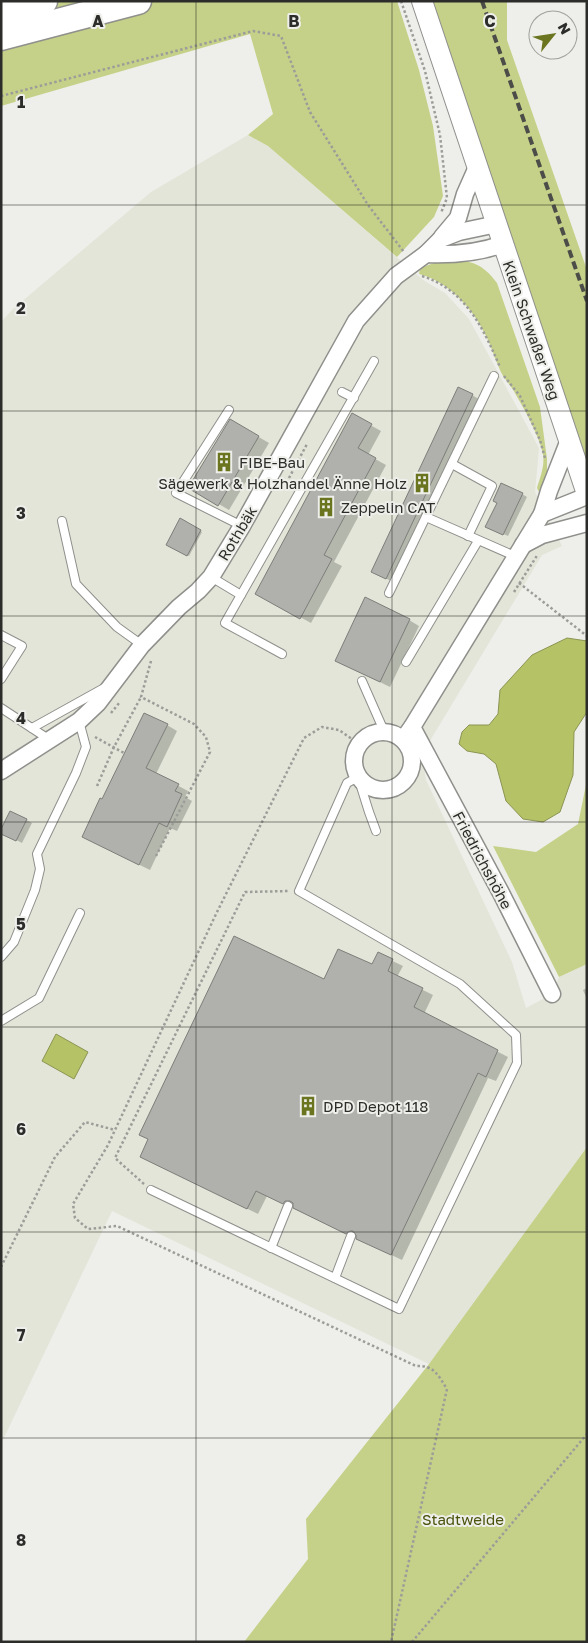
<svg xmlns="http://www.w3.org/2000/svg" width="588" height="1643" font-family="'Golos Text',sans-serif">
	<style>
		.built { fill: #e2e5d8 }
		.green { fill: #c5d188 }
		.water { fill: #b5c265; stroke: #8c9553 }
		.shadow { fill: #0003 }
		.building { fill: #b0b1ac; stroke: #7d7e7a }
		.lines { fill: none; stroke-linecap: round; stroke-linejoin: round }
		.service-casing { stroke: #8f908c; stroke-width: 10 }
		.minor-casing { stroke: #8f908c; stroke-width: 19 }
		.tertiary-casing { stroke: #8f908c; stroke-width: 22 }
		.trunk-casing { stroke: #8f908c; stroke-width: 29 }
		.path { stroke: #9c9d99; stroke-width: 2.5; stroke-dasharray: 2.5 2.5; stroke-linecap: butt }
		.service { stroke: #fff; stroke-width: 8 }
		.minor { stroke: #fff; stroke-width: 16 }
		.tertiary { stroke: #fff; stroke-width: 20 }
		.trunk { stroke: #fff; stroke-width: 26 }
		.rail { stroke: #4c4c49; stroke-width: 4; stroke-dasharray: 8 4; stroke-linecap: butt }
		.grid { fill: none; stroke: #2c2c2a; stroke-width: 1; stroke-opacity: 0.55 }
		.labels { text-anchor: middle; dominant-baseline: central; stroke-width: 4; stroke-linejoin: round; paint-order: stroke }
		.street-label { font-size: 15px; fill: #2c2c2a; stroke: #eeefea }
		.poi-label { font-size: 15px; fill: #2c2c2a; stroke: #eeefea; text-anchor: start }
		.park-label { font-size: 15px; fill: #4b530c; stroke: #eeefea }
		.grid-label { font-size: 16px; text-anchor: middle; font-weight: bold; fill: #2c2c2a; stroke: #eeefea; stroke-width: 4; stroke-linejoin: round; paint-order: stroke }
	</style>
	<rect width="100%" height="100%" fill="#eeefea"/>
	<path class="built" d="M248,135L268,146L423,280L445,293L469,319L539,448L535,492L562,546L542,555L422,754L426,780L512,962L526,1008L552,994L559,977L587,964V1147L429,1364L112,1211L1,1444V322L13,309L151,192Z"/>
	<g class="green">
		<path d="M1,1H397L419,70L433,126L443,196L434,217L397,257L268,146L248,135L273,114L250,34L1,106Z"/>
		<path d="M429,1H507V40L587,270V461Z"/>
		<path d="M448,258C473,262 482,263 497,283L540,407L547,459V472L543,486L539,492L537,488C540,477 545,466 543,454C540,438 525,410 516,395C513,388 507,382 503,376C496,363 492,347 485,334C472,307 447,281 419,274L420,268Z"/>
		<path d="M587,780V964L559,977L493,846L536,852L578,824Z"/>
		<path d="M587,1147V1642H244L308,1559L306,1519L429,1364Z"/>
	</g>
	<g class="water">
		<path d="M567,638L587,641V712L574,732L573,775L560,812L543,822L523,819L506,801L496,764L484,754L467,751L459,744L462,732L469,725H489L498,714L500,690L532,655Z"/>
		<path d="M56,1034L88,1052L74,1079L42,1061Z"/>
	</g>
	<g class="shadow">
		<path d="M472,395L482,401L397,584L383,577Z"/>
		<path d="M352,415L381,431L368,455L386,465L334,562L342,566L311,623L267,599Z"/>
		<path d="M230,420L269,443L229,510L190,487Z"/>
		<path d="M522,494L527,497L508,536L492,529Z"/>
		<path d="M180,520L202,532L189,556L167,544Z"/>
		<path d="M409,620L419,626L390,687L347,666Z"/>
		<path d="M167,725L177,731L156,774L188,791L185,797L192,801L177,831L170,828L150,870L83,837L103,801Z"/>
		<path d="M11,812L32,823L22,843L1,832Z"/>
		<path d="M378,954L403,966L397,977L433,995L424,1014L508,1057L496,1081L488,1078L402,1260L267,1196L258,1214L141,1157L324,981L372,966Z"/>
		<path d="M587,988V999L583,990Z"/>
	</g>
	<g class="building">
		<path d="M458,387L473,394L386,579L371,572Z"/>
		<path d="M352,413L372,424L358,448L376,458L324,555L332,559L300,619L255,594Z"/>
		<path d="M230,419L259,436L218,506L188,488Z"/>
		<path d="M501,483L523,493L503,535L485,527L497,503L493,501Z"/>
		<path d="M180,518L201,530L187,556L166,545Z"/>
		<path d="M365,597L410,619L380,682L335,661Z"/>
		<path d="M144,713L168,724L146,768L179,784L175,791L182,794L167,827L159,823L139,865L82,837L100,798L102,799Z"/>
		<path d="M10,811L27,819L16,841L1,834V829Z"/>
		<path d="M234,936L324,979L338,949L372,964L378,952L393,959L388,971L423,988L414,1007L498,1050L486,1077L478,1073L391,1255L356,1239V1235L353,1231H350L346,1234L293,1208V1203L290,1201H285L283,1204L256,1191L247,1209L140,1157L148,1139L139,1135Z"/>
	</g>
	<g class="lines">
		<defs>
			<g id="service">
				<path d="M342,392L354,398"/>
				<path d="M229,410L176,493L242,526"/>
				<path d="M452,464L492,486L468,536"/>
				<path d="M426,517L517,557"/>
				<path d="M62,521L76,584L117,627L142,645"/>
				<path d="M211,577L241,595"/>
				<path d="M389,593L494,376"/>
				<path d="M1,635L22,646L1,679"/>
				<path d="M282,654L225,623L374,361"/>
				<path d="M406,662L478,541"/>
				<path d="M362,681L384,731"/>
				<path d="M1,708L50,740"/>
				<path d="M32,728L104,688"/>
				<path d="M1,957L14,942L35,890L40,869L37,854L76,773L86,747L79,721"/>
				<path d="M1,1021L39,998L80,913"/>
				<path d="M151,1190L399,1309L517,1063L516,1035L460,984L299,891L347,783L358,777L369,812L376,831"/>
				<path d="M271,1248L288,1206"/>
				<path d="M335,1278L351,1236"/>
			</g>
			<g id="minor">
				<path d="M442,237L458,218L465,194L477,167"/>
				<path d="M426,254C451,255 479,253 503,244"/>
				<path d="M542,514L549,491L569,440"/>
				<path d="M523,545L542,535L587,523"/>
				<path d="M412,727L501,893L552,994"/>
				<circle cx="383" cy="761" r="29"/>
				<path d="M404,738L412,727L542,514L587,496"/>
				<path d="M1,771L79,721L98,703L142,645L179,607L198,591L211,577L242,526L356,321L396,276L426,254L441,239L459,232L497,224"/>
			</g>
			<path id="tertiary" d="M422,1L587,494"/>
			<g id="trunk">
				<path d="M1,12L44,1"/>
				<path d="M1,37L138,1"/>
			</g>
		</defs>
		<use href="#service" class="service-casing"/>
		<use href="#minor" class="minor-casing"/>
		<use href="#tertiary" class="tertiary-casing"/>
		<use href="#trunk" class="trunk-casing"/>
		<g class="path">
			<path d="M401,1L425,71L440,135L447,198L441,213"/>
			<path d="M1,96L253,31L281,36L310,112L368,205L404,252"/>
			<path d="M422,276C466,290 483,328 500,367"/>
			<path d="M504,376L520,396L540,440L545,458"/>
			<path d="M289,478L307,444"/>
			<path d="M519,583L587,636"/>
			<path d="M514,592L538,554"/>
			<path d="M151,661L141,697L194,724L206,737L210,752L156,856"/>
			<path d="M111,713L120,702"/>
			<path d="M95,737L124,753"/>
			<path d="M359,744L339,730L322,727L304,738L216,914L108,1145L73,1204L75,1218L88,1229L117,1226L416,1366C434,1365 438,1375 447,1389L391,1642"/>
			<path d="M97,786L114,747L141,697"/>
			<path d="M144,1184L115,1158L245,892L290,891"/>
			<path d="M1,1267L55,1157L85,1122L115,1130"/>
			<path d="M412,1642L587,1434"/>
		</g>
		<use href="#service" class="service"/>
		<use href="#minor" class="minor"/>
		<use href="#tertiary" class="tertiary"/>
		<use href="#trunk" class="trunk"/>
		<path class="rail" d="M482,1L587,301"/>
	</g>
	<path class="grid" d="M196,1V1642M392,1V1642M1,205H587M1,411H587M1,616H587M1,822H587M1,1027H587M1,1232H587M1,1438H587"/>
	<defs>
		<symbol id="building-bare" viewBox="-9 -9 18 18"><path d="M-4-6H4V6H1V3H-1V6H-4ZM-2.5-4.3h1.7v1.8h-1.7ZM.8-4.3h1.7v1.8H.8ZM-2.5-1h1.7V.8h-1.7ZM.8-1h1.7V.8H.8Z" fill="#6b751f" stroke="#eeefea" stroke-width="2.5" paint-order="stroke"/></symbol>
	</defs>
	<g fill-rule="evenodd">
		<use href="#building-bare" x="210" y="448" width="28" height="28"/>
		<use href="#building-bare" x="408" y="469" width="28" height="28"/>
		<use href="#building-bare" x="312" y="493" width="28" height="28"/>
		<use href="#building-bare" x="294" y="1092" width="28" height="28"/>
	</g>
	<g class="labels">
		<g class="street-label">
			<text transform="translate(532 330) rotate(71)">Klein Schwaßer Weg</text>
			<text transform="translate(237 533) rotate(-59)">Rothbäk</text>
			<text transform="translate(483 860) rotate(62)">Friedrichshöhe</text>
		</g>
		<g class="poi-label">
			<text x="239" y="462">FIBE-Bau</text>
			<text x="407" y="483" text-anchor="end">Sägewerk &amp; Holzhandel Änne Holz</text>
			<text x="341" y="507">Zeppelin CAT</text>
			<text x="323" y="1106">DPD Depot 118</text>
		</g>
		<g class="park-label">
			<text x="463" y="1519">Stadtweide</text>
		</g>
	</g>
	<g class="grid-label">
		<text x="98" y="27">A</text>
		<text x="294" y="27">B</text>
		<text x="490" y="27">C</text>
		<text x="21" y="108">1</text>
		<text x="21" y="314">2</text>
		<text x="21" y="519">3</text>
		<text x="21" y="724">4</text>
		<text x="21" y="930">5</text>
		<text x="21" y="1135">6</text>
		<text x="21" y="1341">7</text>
		<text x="21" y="1546">8</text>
	</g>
	<rect width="588" height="1643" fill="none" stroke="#2c2c2a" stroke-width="5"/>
	<g transform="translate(553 35) rotate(60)"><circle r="24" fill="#eeefea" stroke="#a0a19d"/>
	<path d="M0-4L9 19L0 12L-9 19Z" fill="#6b751f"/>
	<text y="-8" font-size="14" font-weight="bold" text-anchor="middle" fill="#2c2c2a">N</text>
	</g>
</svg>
